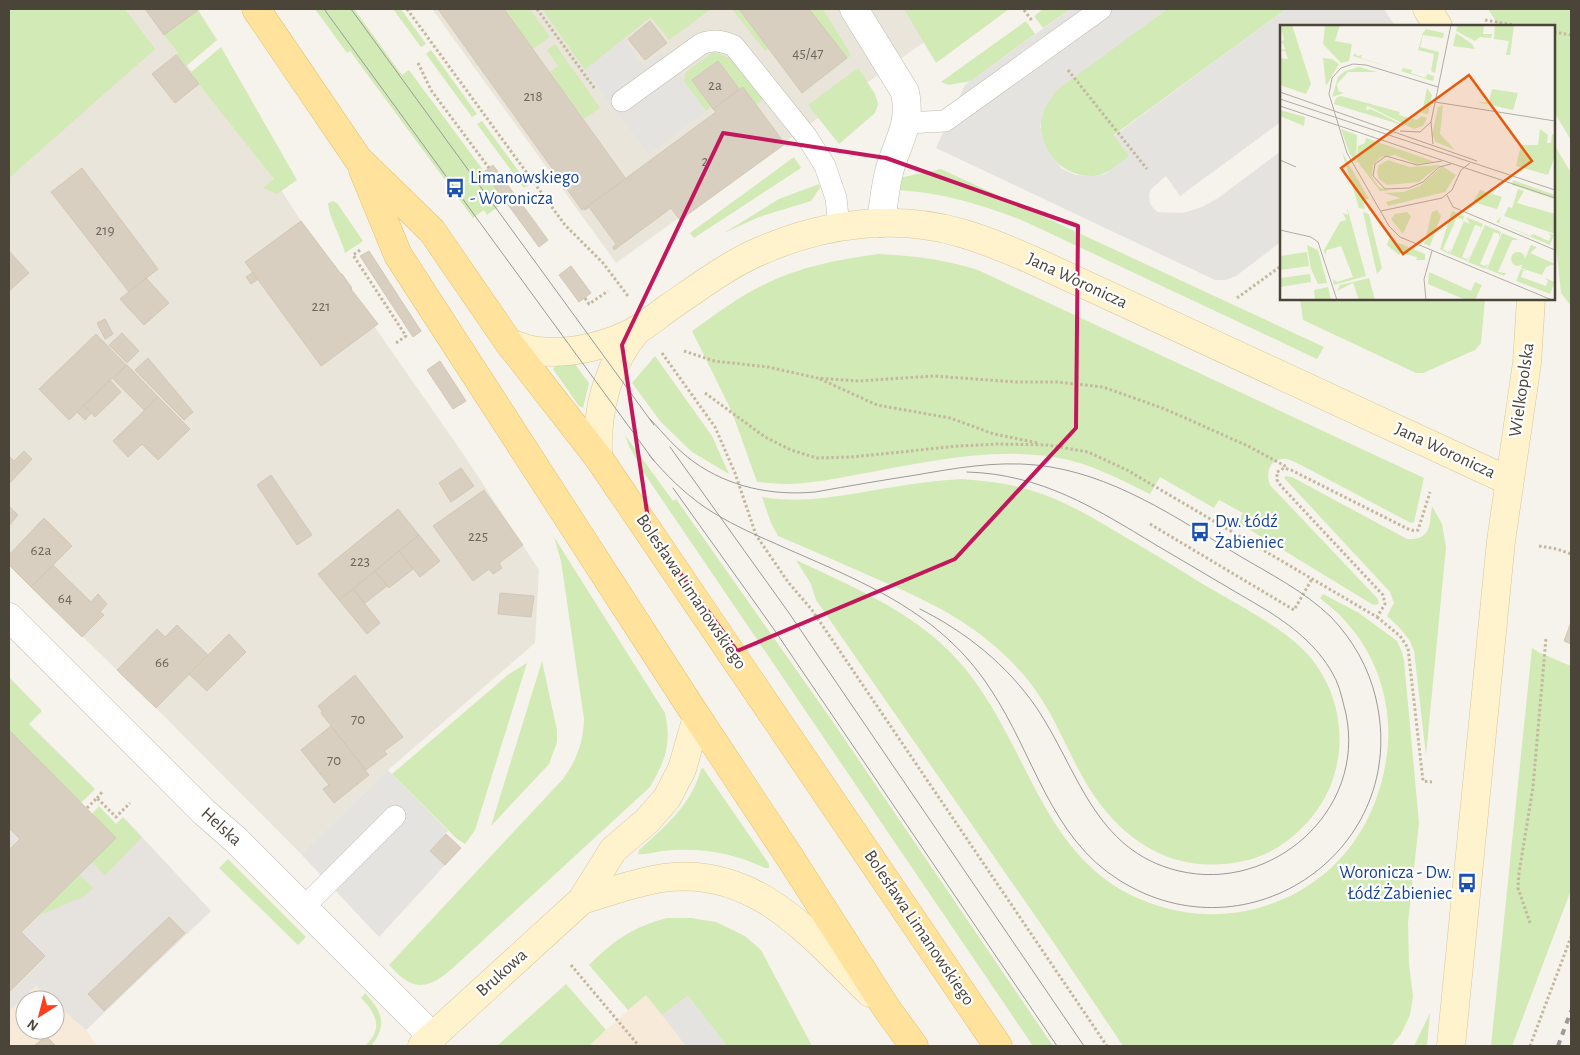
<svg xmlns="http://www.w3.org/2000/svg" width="1580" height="1055" font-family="'Alegreya Sans',sans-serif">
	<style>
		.residential { fill: #eae5da }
		.commercial { fill: #f7ead8 }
		.industrial { fill: #e6e2dd }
		.green { fill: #d2eab5 }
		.parking { fill: #e5e3e0 }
		.building { fill: #d8cfc1; stroke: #d3c7b4 }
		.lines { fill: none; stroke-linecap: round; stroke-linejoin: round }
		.lane-casing { stroke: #c2bbae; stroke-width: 22 }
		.street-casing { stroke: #c2bbae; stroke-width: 29 }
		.secondary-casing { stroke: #d6c79b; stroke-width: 29 }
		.primary-casing { stroke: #e6c16a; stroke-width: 29 }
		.path { stroke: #c4b79f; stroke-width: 3; stroke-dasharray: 2.5 2.5; stroke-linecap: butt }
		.lane { stroke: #fff; stroke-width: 21 }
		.street { stroke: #fff; stroke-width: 28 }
		.secondary { stroke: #fff3cd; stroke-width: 28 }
		.primary { stroke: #ffe39c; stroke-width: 28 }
		.tram { stroke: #9a9a9a; stroke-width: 1 }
		.rail { stroke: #9a9a9a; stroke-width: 4; stroke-dasharray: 6 6; stroke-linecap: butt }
		.marked { fill: none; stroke: #c2185b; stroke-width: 4; stroke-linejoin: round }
		.labels { text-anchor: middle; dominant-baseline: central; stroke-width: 4.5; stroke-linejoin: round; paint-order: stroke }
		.number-label { font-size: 15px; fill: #6e675b }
		.transit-label { font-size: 18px; fill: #164399; stroke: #fff; text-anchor: start }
		.street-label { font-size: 18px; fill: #4b4439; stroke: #fff }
		.inset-road { fill: none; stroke: #b2ada4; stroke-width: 1 }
		.view { fill: #e8590c; fill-opacity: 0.15; stroke: #e8590c; stroke-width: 2.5 }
		.inset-edge { fill: none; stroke: #4b4439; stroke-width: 2.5 }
	</style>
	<rect width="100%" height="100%" fill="#f6f3ec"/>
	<g class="residential">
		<path d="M9,9H185L190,16L164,35L274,179L301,221L466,458L539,570L535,643L388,770L301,854L156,708L9,565Z"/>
		<path d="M432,9H970L616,263Z"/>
	</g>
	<g class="commercial">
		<path d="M36,986L52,1000H25V1030H55V1003L86,1030L97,1046H9V1011Z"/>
		<path d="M645,995L688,996L727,1046H589Z"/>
	</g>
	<path class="industrial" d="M9,732L116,838L142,837L211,911L86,1030L55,1003V1000H52L36,986L9,1011Z"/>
	<g class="green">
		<path d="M9,9H125L155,49L9,178Z"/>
		<path d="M315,9H354L402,75L409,70L506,201L487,215L484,210L473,218L350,51L347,53Z"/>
		<path d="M393,9H401L426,44L421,47Z"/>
		<path d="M504,9H530L550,37L533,49Z"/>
		<path d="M542,9H711L669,40L651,17L585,70Z"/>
		<path d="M732,9H739L769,48L765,51Z"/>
		<path d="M809,9H823L851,55L847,58Z"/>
		<path d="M904,9H1009L936,63Z"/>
		<path d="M1043,9H1070L1043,28L1034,16Z"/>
		<path d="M1167,9H1286L1114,135L1130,156C1119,164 1107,175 1094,176C1059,178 1031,142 1044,109C1046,103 1052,95 1056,90C1065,81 1079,73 1090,65C1116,46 1141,28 1167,9Z"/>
		<path d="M1488,9H1571V140L1554,112V26H1499Z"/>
		<path d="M198,10L217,40L185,67L176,55L178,53L164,35Z"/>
		<path d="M1026,21L1035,34L971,81L949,85L941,82Z"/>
		<path d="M555,44L600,108L584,119L550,72L558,66L547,50Z"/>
		<path d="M221,47L297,180L277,194L263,188L274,179L190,73Z"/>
		<path d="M431,50L477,114L472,117L426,54Z"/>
		<path d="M713,52C736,56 752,80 766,97L756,105L743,87L739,89L718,61L711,106L706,111L684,81L686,72Z"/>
		<path d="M858,68L875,94L878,104L875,113L839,144L808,105Z"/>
		<path d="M482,121L529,185L524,188L477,124Z"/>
		<path d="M1554,144L1571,173V306L1561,293L1554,229Z"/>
		<path d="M794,157L801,168L694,238L690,233Z"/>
		<path d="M941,169L1324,347L1317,359L1026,222C983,205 945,193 898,190L899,178Z"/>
		<path d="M819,184L820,188L811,201L759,217L724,233L779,199Z"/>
		<path d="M333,201L337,203L363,241L345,253C341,237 329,218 328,203Z"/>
		<path d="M879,254C916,256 942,259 978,270L1424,478L1414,522L1411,523L1299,464C1294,462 1287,458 1283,459C1268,460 1266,474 1270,485L1378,599L1379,604L1374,605L1370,603L1237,522L1243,513L1219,500L1214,508L1160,477L1150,494C1118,478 1083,460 1047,456C983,448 918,464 855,475C834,479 812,483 791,484C779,484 768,483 757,482L732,412L692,331C715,315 738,297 763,285C799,267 839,259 879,254Z"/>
		<path d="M1300,299H1485L1481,343L1475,350L1423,373H1416L1303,320Z"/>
		<path d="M655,356L712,436L729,474L692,452L661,422L632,383Z"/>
		<path d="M574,363L589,383L583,408L579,406L553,369L556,366Z"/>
		<path d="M625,435L673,501L676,499L833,722L1053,1046H1033L644,473L629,446Z"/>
		<path d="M1286,476L1292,477L1407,539C1432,540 1429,525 1432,506L1442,524L1446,547L1426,755L1414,651L1410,641L1399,627L1387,616L1394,603L1390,592L1286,480L1284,478Z"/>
		<path d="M961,479C984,481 1008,483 1030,490C1064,500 1095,519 1125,537C1151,552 1176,567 1201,583C1233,602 1287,629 1310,657C1340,693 1348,743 1330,787C1316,820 1284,851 1248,860C1179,877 1125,845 1089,788C1070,757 1058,723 1038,694C1024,673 1005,654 986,639C952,611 910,593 870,576C839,562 809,549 778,536L771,523L762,497C795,503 826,498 858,493C893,487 926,481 961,479Z"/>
		<path d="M554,537L665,713C672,744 665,761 650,787L454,967C441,978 425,992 407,981C400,977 394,970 389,965L563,779C577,759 583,744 584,719L561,561Z"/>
		<path d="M796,560C849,585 905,608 948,650C1037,737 1034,882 1179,911C1220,919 1259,912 1296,893C1353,862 1383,806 1388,744C1391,701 1376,654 1346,622C1339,613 1329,606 1320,598L1323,594L1359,613L1397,641L1402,652L1404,661L1419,823L1408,923L1409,964L1413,996L1410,1015L1401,1034L1391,1046H1123L1056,946L816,600L811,584Z"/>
		<path d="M1532,648L1540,653L1571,666V890L1512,1046H1491Z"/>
		<path d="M542,661L557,730V742L549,764L491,826Z"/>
		<path d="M527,663L475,830L465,844L456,838L392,774L509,674Z"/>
		<path d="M9,677L42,711L29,724L95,789L81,803L9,730Z"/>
		<path d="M703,768L769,864V868H765C736,854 706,848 673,850C662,850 649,855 638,854L639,850C665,827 692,804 701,769Z"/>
		<path d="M99,806L116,824L123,817L142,837L105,875L92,862L116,838L92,814Z"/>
		<path d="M228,859L306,937L298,945L219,868Z"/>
		<path d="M80,875L93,888L84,896L38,916Z"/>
		<path d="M667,918H691L716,922L745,936L761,950L812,1046H727L688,996L662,1015L646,995L628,1010L589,965C614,940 633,927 667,918Z"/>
		<path d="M566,984L606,1030L589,1046H497Z"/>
		<path d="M365,993C382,1011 388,1025 371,1046H365C384,1029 376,1013 361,998Z"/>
		<path d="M1430,1013L1427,1046H1414Z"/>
	</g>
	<g class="parking">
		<path d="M1070,9H1167L1057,90L1044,109L1040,126L1044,142L1051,156L1062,169L1076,175L1094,176L1105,174L1129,156L1114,136L1286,9H1384L1395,26H1281V122L1180,196L1166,176L1150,190L1149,196L1150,203L1153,208L1158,212L1183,213L1202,207L1218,198L1281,151V242L1236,276L1226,280H1215L936,148L965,85Z"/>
		<path d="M623,39L644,66L662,52L706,111L649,154L585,70Z"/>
		<path d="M388,770L448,831L430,851L445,865L379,937L301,854Z"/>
		<path d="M688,996L727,1046H686L662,1015Z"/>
	</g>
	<g class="building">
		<path d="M145,9H197L198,10L164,35Z"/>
		<path d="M438,9H504L626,179L582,210Z"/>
		<path d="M739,9H809L847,58L802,93Z"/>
		<path d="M650,21L667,43L645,60L628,39Z"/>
		<path d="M176,55L199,84L175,103L152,74Z"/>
		<path d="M718,61L739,89L713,109L692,80Z"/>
		<path d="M743,87L785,144L680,220L671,208L614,250L613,247L616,244L589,207L585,210L584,209L716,112L713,109Z"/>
		<path d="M493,165L548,240L539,247L484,172Z"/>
		<path d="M82,168L158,269L129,292L51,192Z"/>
		<path d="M301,221L341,274H342L352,288L351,289L378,324L321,366L245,262Z"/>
		<path d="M9,251L29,273L9,291Z"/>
		<path d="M369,251L421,331L413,337L360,256Z"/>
		<path d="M571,266L591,293L579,302L559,275Z"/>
		<path d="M253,272L257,280L251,284L246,277Z"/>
		<path d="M146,278L169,303L144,325L120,299Z"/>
		<path d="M105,319L113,334L105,339L97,323Z"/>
		<path d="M122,333L139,351L127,363L109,345Z"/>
		<path d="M96,334L126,365L69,420L39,389Z"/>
		<path d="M148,358L193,412L184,420L135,370Z"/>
		<path d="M440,361L466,401L453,409L427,370Z"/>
		<path d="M127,365L158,397L144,410L113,379Z"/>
		<path d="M110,380L121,392L95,417L84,405Z"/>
		<path d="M158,397L190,429L158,460L142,444L128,457L113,441Z"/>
		<path d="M84,405L91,413L85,420L77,412Z"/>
		<path d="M24,451L32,459L9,484V456L14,461Z"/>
		<path d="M461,468L474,486L451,502L439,483Z"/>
		<path d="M271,475L312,535L297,545L257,485Z"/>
		<path d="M484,490L523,545L499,563L502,568L493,574L489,569L473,581L433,526Z"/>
		<path d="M9,506L18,515L9,526Z"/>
		<path d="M398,509L419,535L339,600L318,574Z"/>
		<path d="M44,518L72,546L31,587L9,565V555Z"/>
		<path d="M419,535L440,561L420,577L399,551Z"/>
		<path d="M399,551L413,569L389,588L375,571Z"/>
		<path d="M53,565L91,602L98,594L107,604L100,612L104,615L82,637L31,587Z"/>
		<path d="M375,571L387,586L365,603L353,589Z"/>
		<path d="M353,589L380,623L367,634L339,600Z"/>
		<path d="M500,593L534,596L531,617L498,614Z"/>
		<path d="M1571,622V644L1564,641Z"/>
		<path d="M177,625L208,655L156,708L117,670L157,629L165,637Z"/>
		<path d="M229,634L246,652L207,691L189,674Z"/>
		<path d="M355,675L403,737L384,751L387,754L366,770L321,713L322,711L318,706Z"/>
		<path d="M331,726L369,775L334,803L323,789L329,785L301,750Z"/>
		<path d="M9,730L116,838L21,932L45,956L9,992V850L20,839L9,828Z"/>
		<path d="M446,834L461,848L445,865L430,851Z"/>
		<path d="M169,917L185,933L104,1011L88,994Z"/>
		<path d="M46,1036L56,1046H34Z"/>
	</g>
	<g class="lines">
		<defs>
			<g id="lane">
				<path d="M622,101L701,44C714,39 723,41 734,46L807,137L825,166L836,198L839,227"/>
				<path d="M907,123L945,121L1101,9"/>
				<path d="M304,907L395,816"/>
			</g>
			<g id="street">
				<path d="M854,9L905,92C912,125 897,142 889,172C885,189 883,206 881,223"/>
				<path d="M9,617L204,812L236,840L433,1037"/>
			</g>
			<g id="secondary">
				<path d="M1427,9L1438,26"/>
				<path d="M509,343C519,346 528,350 538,351C571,355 609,345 637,330C648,324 658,315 668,308C699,287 730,263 765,249C826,223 897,214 961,233C986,240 1009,250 1032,260L1509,481"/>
				<path d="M598,457C596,409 607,366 638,329"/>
				<path d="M582,900C609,892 636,882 663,878C755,865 811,935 870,993"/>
				<path d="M422,1046L582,900L613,850L647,821L667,798L682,769L697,717"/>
				<path d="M1451,1046L1501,541L1527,363L1531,299"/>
			</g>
			<g id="primary">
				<path d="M256,9L358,159L432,231L509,343L598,457L998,1046"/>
				<path d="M363,170L398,255L697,717L789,856L887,1009L914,1046"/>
			</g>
		</defs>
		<use href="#lane" class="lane-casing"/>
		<use href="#street" class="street-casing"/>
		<use href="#secondary" class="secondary-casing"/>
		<use href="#primary" class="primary-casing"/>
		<g class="path">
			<path d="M407,9L565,225L603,263L628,296"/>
			<path d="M537,9L595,89"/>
			<path d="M1024,10L1033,22"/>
			<path d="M1485,20L1519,26"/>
			<path d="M1554,32L1571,35"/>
			<path d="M418,63L431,90L489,168"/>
			<path d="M1068,70L1147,169"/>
			<path d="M360,250L353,255L406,336L396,343"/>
			<path d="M585,298L589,304L608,291"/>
			<path d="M1237,298L1281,266"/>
			<path d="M684,351L714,361L768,367L817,378L858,381L934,376L1016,382H1057L1103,387L1165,409L1248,446L1287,467"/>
			<path d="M662,353L715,427L735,473L756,535L788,582L812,610L1107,1046"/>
			<path d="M820,379L877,405L950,418L994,434L1038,443"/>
			<path d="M705,393L765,437L791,450L817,458L851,457L959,446L998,444L1048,445L1088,452L1127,470L1377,617L1385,604L1383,595L1281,486L1277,480V472L1284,468L1291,470L1408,529L1415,531L1418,530L1430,492"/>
			<path d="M1150,524L1294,610L1312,579"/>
			<path d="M1539,546L1557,549L1571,554"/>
			<path d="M1377,617L1400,636L1408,648L1423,781L1432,782"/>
			<path d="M97,798L103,791"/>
			<path d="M87,808L97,798L116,817L130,803"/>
			<path d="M1530,923L1518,888L1519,873L1533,787L1546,638"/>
			<path d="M571,965L639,1046"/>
			<path d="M1530,1046L1571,937"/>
		</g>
		<use href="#lane" class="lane"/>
		<use href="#street" class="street"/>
		<use href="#secondary" class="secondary"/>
		<use href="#primary" class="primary"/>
		<g class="tram">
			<path d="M324,9L654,461"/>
			<path d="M351,9L654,425"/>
			<path d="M670,447L789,613L1084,1046"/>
			<path d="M649,455C666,475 684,493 706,508C727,522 751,533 774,543C832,569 891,591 940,632C960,649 977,668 991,690C1034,754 1050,837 1119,880C1249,962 1411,849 1376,699C1369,668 1353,640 1331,617C1304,591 1270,574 1238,555C1175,517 1112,473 1036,465C996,461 956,468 916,475C883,480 849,486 815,492C772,496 729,487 694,462C677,450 664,434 650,419"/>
			<path d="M673,488L773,628L1057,1046"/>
			<path d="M920,609C966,632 1007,665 1036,707C1078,769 1094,851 1179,871C1272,893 1366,811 1346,714C1343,703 1341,691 1336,680C1321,649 1296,629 1268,611C1231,589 1193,567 1156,545C1095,508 1041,474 967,472"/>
		</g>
		<path class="rail" d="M1558,1046L1571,1011"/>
	</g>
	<path class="marked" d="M723,133L886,158L1078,226L1076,428L955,559L737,651L650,532L622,345Z"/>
	<defs>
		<symbol id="bus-bare" viewBox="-9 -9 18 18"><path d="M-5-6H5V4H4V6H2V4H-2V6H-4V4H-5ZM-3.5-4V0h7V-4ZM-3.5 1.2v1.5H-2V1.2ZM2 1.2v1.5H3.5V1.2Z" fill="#1a4fb4" stroke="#fff" stroke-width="2.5" paint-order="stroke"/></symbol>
	</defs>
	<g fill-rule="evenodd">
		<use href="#bus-bare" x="441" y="174" width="28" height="28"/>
		<use href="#bus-bare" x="1186" y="518" width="28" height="28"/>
		<use href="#bus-bare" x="1453" y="869" width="28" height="28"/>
	</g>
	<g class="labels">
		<g class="number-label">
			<text x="808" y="53">45/47</text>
			<text x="715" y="85">2a</text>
			<text x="533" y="96">218</text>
			<text x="705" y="161">2</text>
			<text x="105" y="230">219</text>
			<text x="321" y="306">221</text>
			<text x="478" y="536">225</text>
			<text x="41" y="550">62a</text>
			<text x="360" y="561">223</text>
			<text x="65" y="598">64</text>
			<text x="162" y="662">66</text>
			<text x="358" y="719">70</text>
			<text x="334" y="760">70</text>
		</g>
		<g class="transit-label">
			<text x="470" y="178">Limanowskiego<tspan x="470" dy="21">- Woronicza</tspan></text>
			<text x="1215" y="522">Dw. Łódź<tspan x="1215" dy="21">Żabieniec</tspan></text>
			<text x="1452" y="873" text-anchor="end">Woronicza - Dw.<tspan x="1452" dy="21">Łódź Żabieniec</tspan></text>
		</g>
		<g class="street-label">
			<text transform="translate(1077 281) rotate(25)">Jana Woronicza</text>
			<text transform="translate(1522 390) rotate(-82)">Wielkopolska</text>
			<text transform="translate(1445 451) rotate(25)">Jana Woronicza</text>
			<text transform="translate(691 592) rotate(56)">Bolesława Limanowskiego</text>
			<text transform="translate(221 827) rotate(42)">Helska</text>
			<text transform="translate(919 928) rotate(56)">Bolesława Limanowskiego</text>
			<text transform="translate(502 973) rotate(-42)">Brukowa</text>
		</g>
	</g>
	<g transform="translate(1280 25)">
		<rect width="275" height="275" fill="#f6f3ec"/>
		<path d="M0,0H12L31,59L26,69L0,60V33L8,34L5,26H0L5,24L3,18L0,19L4,14ZM45,0H60L55,16L72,19L69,36L61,38L43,19ZM178,0H204L203,9H212L211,13L200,12L195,16L176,6ZM215,0H234L230,30H226L229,16L214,14ZM146,4L164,8L163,13L143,10L140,22L159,27L155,48L151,46L154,29L138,25L143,8ZM176,8L192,19L195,24L173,21ZM75,28L77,31L82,30L81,33L121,46L123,43L132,45L131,48L146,53L147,49L154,51L153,56L73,31ZM43,33L52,34L59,39L46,61ZM79,42L97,47H68L57,59L58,66L64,68L52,72L58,52L65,46ZM147,63L152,70L148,89L142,88ZM212,64L238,68L233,85L197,77H209ZM61,71L120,87L119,90L137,95L141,91L147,93L143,101L134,104L92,83L87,81L86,85L91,84L125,101L54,79L56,73ZM163,80L160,109L175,125L156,117L152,110L158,82ZM0,85L25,92L24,101L0,91ZM61,104L77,110L76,138L69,127ZM260,104L268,110L267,118H271L272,109L275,110V131L268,150L236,141L241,120H258ZM86,113L150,135L154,137L136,139L115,130L101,132L93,140L92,152L99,162L109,166H100L77,136L78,121L85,118ZM62,127L89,174L83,175L85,184L79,183ZM108,135L130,142L160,140L139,157L107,160L99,154L97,147L99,140ZM162,141L176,150L165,167L108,181L106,177L121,173L104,168L123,167L140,161ZM233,155L275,170V174L232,160ZM238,164L244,166L237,178L275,189V209L224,191L228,182L232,183ZM200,165L222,172L217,184L193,177ZM67,182L86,251L54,260L53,254L57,257L73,252L61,221L47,225L45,230L44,225L60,197L66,195L63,188L68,190ZM157,185L161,191L150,221L144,219L152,187ZM172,186L184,191L182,198V194L177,192L163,224L168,227L171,224L169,229L160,224ZM83,187L89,189L102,243L97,249ZM127,187L131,191L123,209L111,194L115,189ZM186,192L203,199L200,206L201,202L195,200L182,232L187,234L190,231L187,236L170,229L184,196L190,199ZM221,192L233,196L221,192L219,198L251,211L253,209L269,216L271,211L268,208L274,210L270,220L216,197ZM205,200L221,207L219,213V209L214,207L200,239L205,241L208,239L206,244L188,237ZM222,208L239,215H232L218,247L226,248L224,251L207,244ZM109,214L145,229V235H136L137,232L121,228L119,230L107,220ZM27,220L38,225L47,258L38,259L31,244ZM251,220L257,222L250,228L275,239L266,242L262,250L241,243ZM27,227L29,241L0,245V231ZM231 234a7 7 0 1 1 14 0a7 7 0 1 1-14 0ZM241,244L247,246H243L241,252L266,261L268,256L265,253L275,257L270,269L236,256ZM149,247L191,266L195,257L202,260L195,275H186L148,259ZM30,249L31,257L0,262V253ZM89,253L95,275H79L73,258L57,266L60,260ZM48,262L51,275H35L34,265Z" fill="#d2eab5"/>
		<path class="inset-road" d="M158,62L86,40L73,39L61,43L52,53L49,69L67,128L109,201L120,212L272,275M0,67L197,136M0,74L275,165M155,77L275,96M0,81L275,173M120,106L140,107L151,97M153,119L151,97L171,0M0,135L16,142M162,136L137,140L106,131L95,139L93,151L105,164L129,163L143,157L159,142L171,139M167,170L173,182L275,225M101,186L162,173L172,165L181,145L190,138M0,205L31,212L38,217L57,275M146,275L144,254L152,226"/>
		<path class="view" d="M189,50L252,136L123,229L61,143Z"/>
		<rect width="275" height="275" class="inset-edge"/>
	</g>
	<rect width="1580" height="1055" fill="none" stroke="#4b4439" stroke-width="20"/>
	<g transform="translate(40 1015) rotate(216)"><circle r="24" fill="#ffffff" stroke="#b7b4b0"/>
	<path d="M0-4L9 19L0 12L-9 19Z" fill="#fc3f1d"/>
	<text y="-8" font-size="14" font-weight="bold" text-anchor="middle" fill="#4b4439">N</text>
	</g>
</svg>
